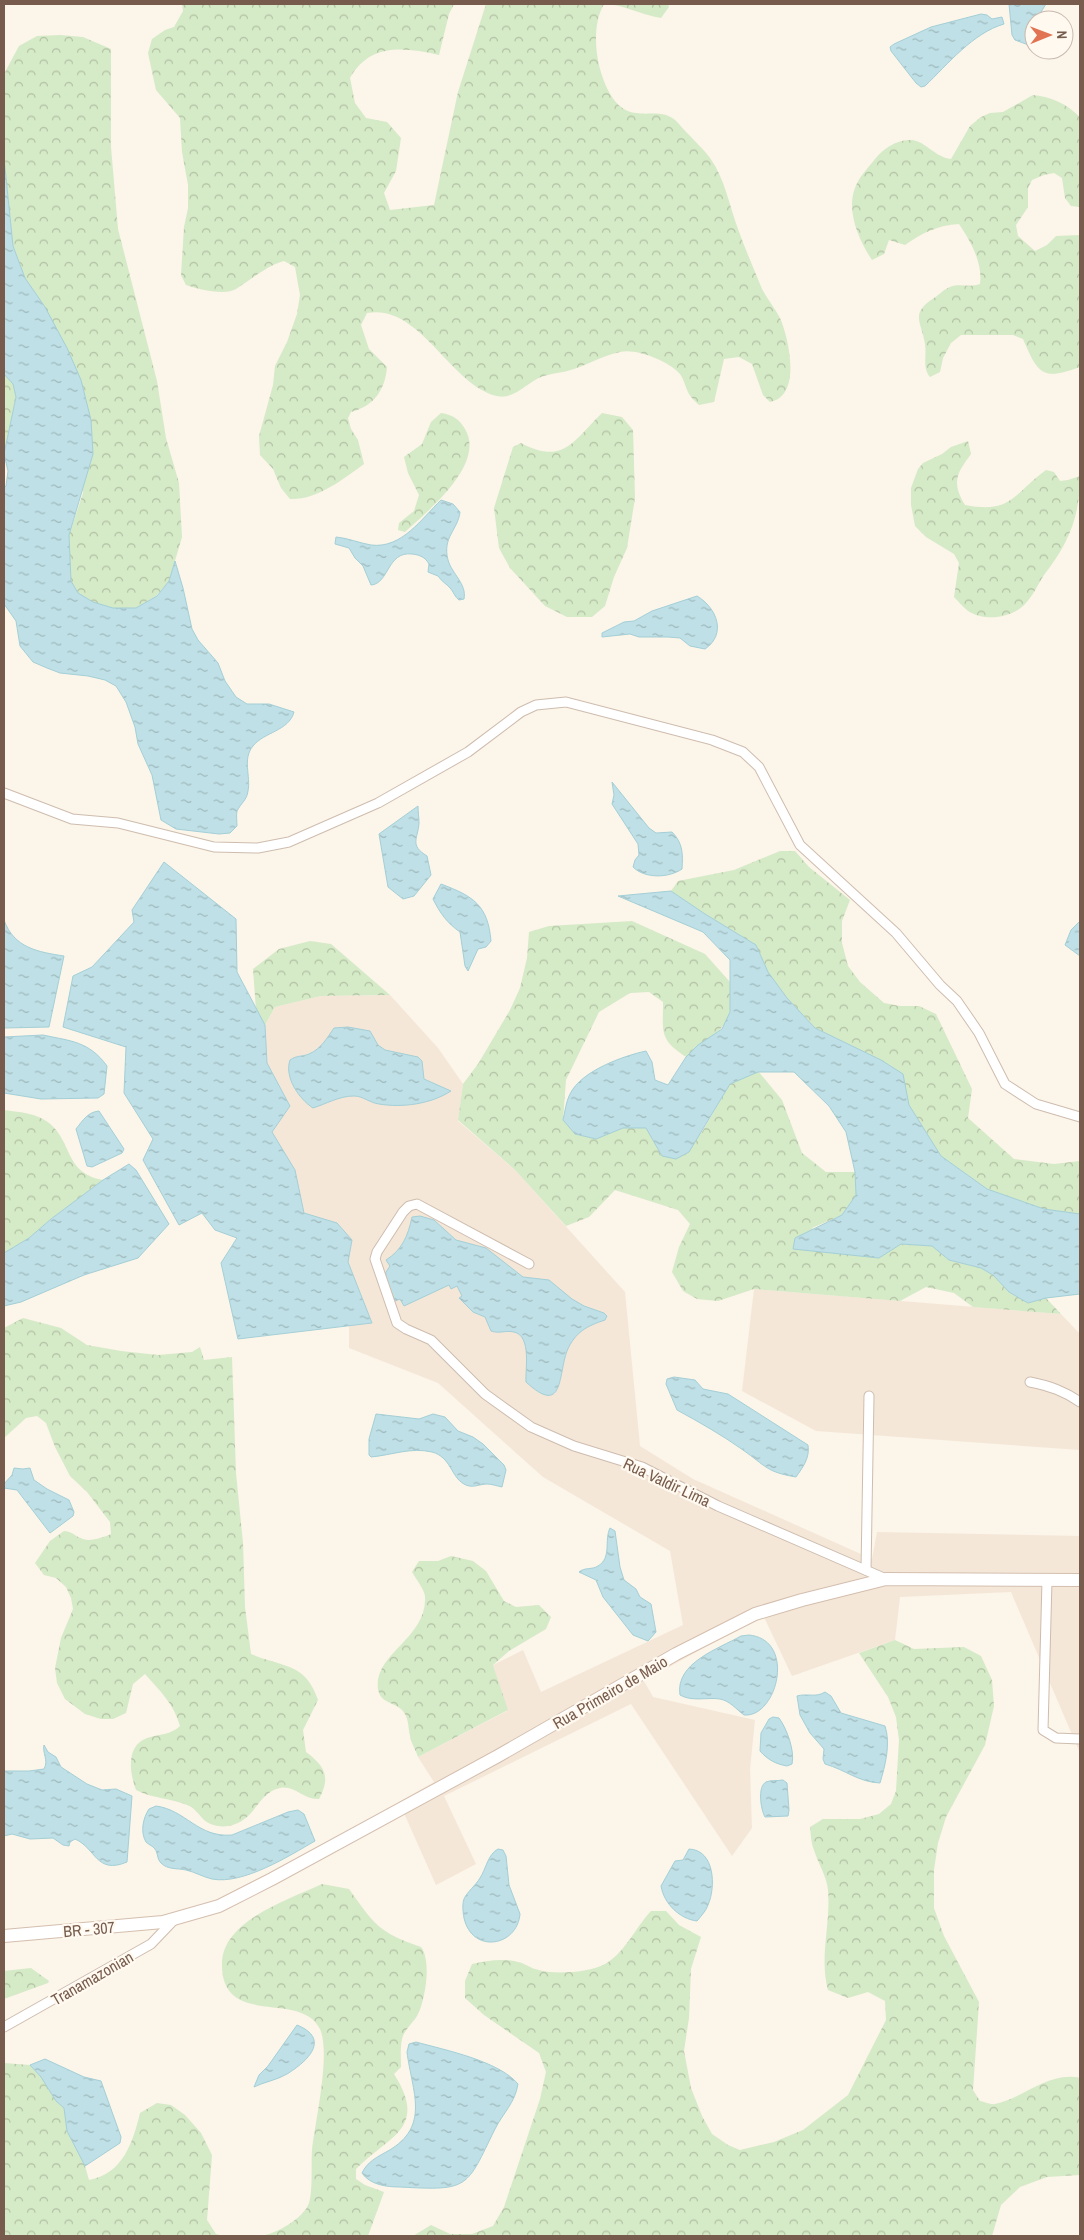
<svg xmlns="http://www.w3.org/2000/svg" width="1084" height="2240" font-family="'Archivo Narrow',sans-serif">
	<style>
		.residential { fill: #f4e7d8 }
		.forest { fill: url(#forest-crowns) }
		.water { fill: url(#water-ripples); stroke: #a4cfd7 }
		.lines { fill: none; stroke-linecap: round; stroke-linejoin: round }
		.street-casing { stroke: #cebdaf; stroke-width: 11 }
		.secondary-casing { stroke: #d4bfaf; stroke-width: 14 }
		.street { stroke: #fff; stroke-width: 9 }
		.secondary { stroke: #fff; stroke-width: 12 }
		.labels { text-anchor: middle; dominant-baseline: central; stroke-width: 4.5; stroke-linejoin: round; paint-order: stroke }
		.street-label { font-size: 16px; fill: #775c4d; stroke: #fff9f0 }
	</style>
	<defs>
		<pattern id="forest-crowns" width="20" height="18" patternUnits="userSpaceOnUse" patternTransform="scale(1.25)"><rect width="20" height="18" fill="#d5eac7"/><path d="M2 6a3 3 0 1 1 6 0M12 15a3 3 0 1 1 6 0" fill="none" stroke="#b2c1a4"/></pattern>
		<pattern id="water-ripples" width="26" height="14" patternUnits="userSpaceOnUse" patternTransform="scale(1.25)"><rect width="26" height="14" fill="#bee0e6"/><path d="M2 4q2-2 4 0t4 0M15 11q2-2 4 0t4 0" fill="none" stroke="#9fb9bd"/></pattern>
	</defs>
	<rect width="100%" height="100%" fill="#fcf5e9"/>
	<g class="residential">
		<path d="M390,995L438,1048L463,1084L458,1121L515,1170L625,1292L640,1446L693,1479L872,1559L877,1532L1080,1536V1753L1011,1592L900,1597L895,1640L792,1676L763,1615L644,1681L653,1697L755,1720L750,1769L752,1828L732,1856L631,1704L444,1796L476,1864L436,1885L399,1802L434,1782L418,1757L507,1711L493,1665L523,1650L541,1692L683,1625L670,1551L543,1477L438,1383L349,1348V1325L371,1322L348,1262L352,1240L337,1223L304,1214L295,1170L272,1132L290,1105L267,1063L265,1025L275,1007L321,996Z"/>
		<path d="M754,1289L1061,1314L1080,1334V1450L816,1431L742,1391Z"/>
	</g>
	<g class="forest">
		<path d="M182,4H454L449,14L439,55C403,47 370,43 350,78L355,103L366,118L387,122L401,138L396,171L384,193L390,210L434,205L458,92L486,4H668L669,7L661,18C641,15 623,4 604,4C590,28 596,68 609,92C630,131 659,100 679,124C689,136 701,146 710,158C725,179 729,205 738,229C745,249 754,269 762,289C767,299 775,308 780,318C789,339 802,396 770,402L763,395L752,364L739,357L724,359L714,402L699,405C695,401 691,398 689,394C685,387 684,378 679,373C668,361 636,348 620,352C604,355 589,364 574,369C563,373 551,373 541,377C526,383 514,400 497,396C450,385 420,303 367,313L361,325L369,349L387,367C385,390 374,406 351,412L348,418L351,429L358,440L364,464C342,480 317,500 290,499L281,488L273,469L260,455L259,436L273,385L275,366L287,342L297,314L300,295L295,267L284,261C266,266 252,279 236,289C225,296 197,289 186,285L181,275L184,227L188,208V185L182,152L180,118L156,90L148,53L152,39L165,30L174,27L183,11Z"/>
		<path d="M60,35L83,37L111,49V147L118,229L157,381L166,438L179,483L182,537L169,581L156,596L136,608H113L93,602L78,593L71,581L69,535L83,493L45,307L25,278L13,246L4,158V74L19,46L37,36Z"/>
		<path d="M1033,95C1053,97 1066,104 1080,117V207L1071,206L1065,198L1062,178L1054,173L1044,175L1032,180L1028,188V207L1016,225L1018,236L1035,251L1047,245L1056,236L1080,235V367C1042,381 1038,374 1023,339L1013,335H961L951,343L943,358L940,372L930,377C922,367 927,357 925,344C922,322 909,314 934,298C939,295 944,289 950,287C960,283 970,288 980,284C983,263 970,240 959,224C938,225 922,233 905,245L889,240L884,254L872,260C859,241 846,211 855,188C859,177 868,168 875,159C883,149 897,139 911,140C926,141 934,157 951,159L970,126L981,117L990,113L1003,112Z"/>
		<path d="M4,374L13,384L16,397L4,454Z"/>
		<path d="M441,413C453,415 459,419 465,429C486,464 428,511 405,532L398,530L399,523L414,511L419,495L408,473L404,457L422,444L431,422Z"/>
		<path d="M602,413L622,417L633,430L635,498L627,548L614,577L605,606L592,617H567L545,606L510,568L499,548L494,508L513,447L521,443C564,466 574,440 602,413Z"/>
		<path d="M968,441L971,454C957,473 951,482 965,505C1012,514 1013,494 1046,470L1054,472L1060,481L1068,480L1080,476C1080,516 1069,543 1044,575C1038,584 1033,596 1025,604C1012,618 985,622 968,611C963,607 959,602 954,597L959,563L954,554L926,537L915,526L911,505V488L918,469L923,463L942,454L951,447Z"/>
		<path d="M780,851H795L809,867L850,900L842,921V943L848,966L860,982L884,1003L900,1006H919L936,1014L972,1089L968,1118L1014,1159L1054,1164L1080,1161V1214L1044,1209L987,1189L941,1156L909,1105L902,1074L881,1060L815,1028L787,998L768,972L756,945L705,914L671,891L678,881L734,870Z"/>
		<path d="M632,921L705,954L730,982C730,991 731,1001 730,1010C728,1031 700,1043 686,1057C659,1039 663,1033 663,1002L649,992L630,993L599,1012L566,1080L563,1120L575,1134L596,1139L623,1128H646L662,1156L702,1132L730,1084L758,1071L782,1100L802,1153L826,1172H855L856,1195L842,1215L812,1228L852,1254L879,1258L901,1244L932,1246L949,1260L981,1268L993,1275L1009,1292L1028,1303L1046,1298L1061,1314L973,1307L954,1293L926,1287L900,1301L754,1289L718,1301L697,1299L683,1291L672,1272L679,1247L690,1224L678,1210L615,1190L589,1217L566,1226L515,1170L458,1120L463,1084L478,1064L510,1010L520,988L527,958L529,932L549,926Z"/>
		<path d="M310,941L331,944L390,995L321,996L275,1007L265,1025L256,1010L253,969L279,949Z"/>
		<path d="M4,1110C18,1112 37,1113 49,1123C73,1142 64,1173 103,1180L51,1219L29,1238L4,1253Z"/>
		<path d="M23,1318L61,1328L87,1345L121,1351L158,1355L192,1352L200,1347L204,1360L232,1357L236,1473L243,1543L245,1607L251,1654C284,1668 305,1662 318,1700L303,1730L306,1752C325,1766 331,1777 319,1799C303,1800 295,1785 280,1788C261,1792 257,1811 243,1820C232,1828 215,1829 204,1820C199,1815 194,1807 187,1805C170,1798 154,1799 136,1790C130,1774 125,1746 147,1738C159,1734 171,1735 180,1726C174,1704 160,1691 145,1674L133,1684L126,1713L113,1719H101L85,1714L65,1699L57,1683L55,1668L61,1638L73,1609L71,1598L66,1587L56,1578L44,1575L35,1563L50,1541L64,1531C74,1532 74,1536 83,1539C91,1542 104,1537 111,1534L110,1522L87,1492L70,1476L55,1447L46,1423L37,1416L26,1418L4,1438V1328Z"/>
		<path d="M451,1556L473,1561L486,1571L504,1601L516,1607L539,1605L551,1617L546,1629L509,1651L493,1665L508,1710L418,1757C416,1750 411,1743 410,1736C408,1727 409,1717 402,1710C394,1702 380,1703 378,1689C373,1654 428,1638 425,1596C424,1589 416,1579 412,1572L419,1561H438Z"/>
		<path d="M895,1640L914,1649L964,1647L981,1656L992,1680L994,1706L985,1745L946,1817L938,1843L934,1870V1908L944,1936L979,2002L973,2090L980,2101C985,2102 991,2105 995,2104C1024,2098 1049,2071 1080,2078V2175L1047,2177L1020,2187L1001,2205L992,2236H413L431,2225L450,2234H472L493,2226L504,2207L540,2099L546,2072L539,2053L484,2015L465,1998V1981L472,1964C487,1961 502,1958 518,1962C524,1963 529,1967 535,1969C553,1975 586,1973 603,1965C624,1955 635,1928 651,1911H666L679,1925L701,1937L691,1969L689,2018L684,2051L691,2088L702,2116L712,2134L728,2145L740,2150L774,2142L803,2130L848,2095L886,2020L885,2001L868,1992L848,1998L828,1990C819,1957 831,1924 828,1890C827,1877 818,1863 814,1850C811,1843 811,1835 810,1827L823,1819H860L879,1814L891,1804L896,1791L899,1740L896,1717L888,1697L859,1653Z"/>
		<path d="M322,1884L349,1889C375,1925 378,1932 421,1947C432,1961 425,2002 417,2016C412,2024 404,2030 402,2039C400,2048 401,2058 401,2067L394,2074C429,2129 388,2136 356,2169V2179L365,2185L384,2192L368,2236H261C276,2234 304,2218 309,2203C313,2190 311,2164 312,2150C315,2122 331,2054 320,2029C301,1989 220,2030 222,1962C224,1920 290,1899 322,1884Z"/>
		<path d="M31,1968L49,1981L48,1983L4,1999V1971Z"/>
		<path d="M4,2063L30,2065L41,2077L56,2101L64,2108L67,2131L85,2166L89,2180C123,2174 133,2142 140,2113L157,2103L171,2105L185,2115L201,2133L212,2155L207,2220L216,2234L224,2236H4Z"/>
	</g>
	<g class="water">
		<path d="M1009,4H1046L1036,20H1034V47L1015,40L1012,35Z"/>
		<path d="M981,14L987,15L992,19L1002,17L1004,24C973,33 948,64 925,86L921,87L916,83L891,51L890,47L894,44L931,27Z"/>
		<path d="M4,158L13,246L25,278L45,307L67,348L81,380L91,420L93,454L69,535L71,581L78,593L93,602L113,608H136L157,596L169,581L175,561L183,588L192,629L198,640L218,663L225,681L236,697L247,704H269L294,712C289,731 264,732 253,746C242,759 251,776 248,791C247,800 241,803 237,811C236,815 237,822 237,826L230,833L219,834L176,829L161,820L152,775L138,744L135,727L126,702L116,686L105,680L88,676L60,673L47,668L33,662L20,646L16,621L4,604V488L6,486L8,471L4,454L16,397L13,384L4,374Z"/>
		<path d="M441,500L453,504L460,512C458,530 442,537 448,560C452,574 467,584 464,599L459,600C455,597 454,593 451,589C447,584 442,582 438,576L428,572L429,564C425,557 420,555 412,554C387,551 389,584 371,585L363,566L355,558L349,548L335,544L336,537C348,538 359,543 371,545C402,549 422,518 441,500Z"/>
		<path d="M697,596C717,608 727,634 705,649L690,646L680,638L668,637H639L630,634L602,637V633L624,622L634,621L652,611Z"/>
		<path d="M612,782L649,828L656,833L672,832C683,843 683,854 682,869C669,878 645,879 633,867L635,860L639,855L638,844L612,804L614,795Z"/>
		<path d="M418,806C418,812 419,818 419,823C418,839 409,845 427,856L431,875L414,896L403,899L388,887L379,834Z"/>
		<path d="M164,862L236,919L237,972L265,1025L267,1063L290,1106L272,1132L295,1170L304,1213L337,1223L352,1240L348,1262L372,1323L238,1339L221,1263L237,1238L215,1230L202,1213L179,1225L143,1160L153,1139L124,1093L126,1047L63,1027L73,976L92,967L134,922L132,910Z"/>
		<path d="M441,884C473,896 488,905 491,941L486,947L478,949L468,971L465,966L460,932C447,923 440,913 433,899Z"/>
		<path d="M671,891L705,914L756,945L768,972L787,998L815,1028L881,1060L903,1074L909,1105L941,1156L987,1189L1044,1209L1080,1214V1294L1046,1298L1028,1303L1009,1292L993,1275L981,1268L949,1260L932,1246L901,1244L879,1258L793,1249L795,1238L842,1215L856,1195L855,1172L846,1132L829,1106L794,1072H758L730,1084L689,1152L676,1159L662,1156L646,1128H623L596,1139L575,1134L563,1120C565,1112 566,1101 570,1094C581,1071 623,1056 646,1051L652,1062L655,1080L668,1085L686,1057L698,1045L722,1029L730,1012V960L703,932L618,896Z"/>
		<path d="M4,920C14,948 38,952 64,956L49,1027L4,1028Z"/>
		<path d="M1080,921V956L1065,945L1071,930Z"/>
		<path d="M348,1027L370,1031L378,1045L385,1050L418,1057L422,1061L424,1079L451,1091C431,1104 402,1108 379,1104C370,1103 363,1096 354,1096C339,1096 326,1104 313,1108C299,1099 284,1077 290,1060C297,1055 302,1057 309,1054C321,1049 327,1038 334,1028Z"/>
		<path d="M43,1035C70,1041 89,1041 107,1066L104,1094L98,1098L41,1099L4,1093V1037Z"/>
		<path d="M99,1111L124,1149L122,1153L92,1167L87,1166L76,1129C83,1120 88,1112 99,1111Z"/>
		<path d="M129,1164L136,1170L169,1224L138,1258L84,1275L21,1302L4,1306V1253L29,1238L51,1219L103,1180Z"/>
		<path d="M420,1216L434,1220L456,1240L486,1248L523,1277L549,1280L572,1299L584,1306L604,1313L607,1316L605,1320C587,1326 575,1332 567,1351C558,1375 564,1417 526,1382C525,1370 532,1336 514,1332C506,1330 499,1334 491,1331L485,1317L473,1312L459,1298L462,1296L457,1286L451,1289L449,1285L404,1306L400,1299L395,1301L384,1275L390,1266L386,1260C402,1250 408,1236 412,1217Z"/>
		<path d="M674,1377L695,1380L703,1389L728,1394L808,1445C810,1458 803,1467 796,1477C766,1472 766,1466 743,1450C722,1435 699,1422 677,1410L666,1384L667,1379Z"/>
		<path d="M376,1414L419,1419L433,1414L445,1417L458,1431L473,1437L483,1444L504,1465L506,1470L502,1487C497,1486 492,1484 487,1484C479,1484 472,1489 464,1484C451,1477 451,1457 432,1452C411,1447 392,1455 371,1457L369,1455V1439Z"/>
		<path d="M14,1468L23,1469L30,1468L34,1480L47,1489L69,1500L74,1512L73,1516L50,1533L17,1490L4,1488V1484L12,1475Z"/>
		<path d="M610,1528L615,1531L620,1567L624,1580L636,1589L640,1597L651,1604L656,1632L648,1641L633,1635L603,1597L596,1580L579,1572C585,1567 592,1570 598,1566C612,1558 604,1540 610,1528Z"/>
		<path d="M749,1635C797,1640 777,1718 744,1715C736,1709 730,1701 720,1699C707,1697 692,1702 680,1695C675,1663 718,1649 741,1636Z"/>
		<path d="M825,1692L831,1696L841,1713L885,1726C891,1744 885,1766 880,1783C858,1782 846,1770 825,1764L823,1759L824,1749L810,1733L800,1715L797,1696C807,1693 816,1698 825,1692Z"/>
		<path d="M773,1717L779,1718C787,1729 795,1751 792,1764L787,1766C776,1764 768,1760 760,1751L761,1733L769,1719Z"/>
		<path d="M44,1745L48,1752L56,1757L61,1767L87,1784L102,1790L116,1789L132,1796L127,1862C96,1875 96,1848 75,1839L70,1842L69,1846L63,1845L53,1838L30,1839L12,1834L4,1836V1771H29L44,1769C49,1760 42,1753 44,1745Z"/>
		<path d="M783,1780L787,1783L789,1810L788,1816L765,1817C761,1810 757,1787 766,1782C770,1780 778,1781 783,1780Z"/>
		<path d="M156,1806C186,1810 198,1838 232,1835L288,1812L298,1810L304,1814L315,1841C289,1856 243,1885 212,1879C203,1877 195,1872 186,1870C177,1868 168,1870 161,1863C157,1859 158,1853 155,1849C153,1846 149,1845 146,1842C140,1832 143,1818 149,1809Z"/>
		<path d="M498,1849L503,1850L506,1856L509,1885L520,1914C517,1947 472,1954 464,1918C463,1912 462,1905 464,1899C467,1892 476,1885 480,1878C486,1869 488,1854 498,1849Z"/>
		<path d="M689,1849C715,1850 716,1887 708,1905C706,1911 701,1916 697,1921C680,1919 664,1904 661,1886L675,1861L683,1860Z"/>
		<path d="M297,2025C331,2039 308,2061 287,2074C277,2080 264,2082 254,2087L259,2075L268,2066Z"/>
		<path d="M416,2042C445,2050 499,2061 518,2084C515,2103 503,2113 495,2129C466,2188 470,2191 400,2187C387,2187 370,2185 362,2173C367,2162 377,2157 388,2151C431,2126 412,2092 407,2052L409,2044Z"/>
		<path d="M45,2059L84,2077L101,2081L121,2137L120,2143L85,2166L67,2131L64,2108L56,2101L41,2077L30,2065Z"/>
	</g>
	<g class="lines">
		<defs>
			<g id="street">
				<path d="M4,793L72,819L118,823L214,847L258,848L289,842L378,803L468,752L521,712L536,705L566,702L712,740L743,752L759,767L800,845L896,933L940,985L957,1001L979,1033L1005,1084L1036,1104L1080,1117"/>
				<path d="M529,1264L417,1204L409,1206L403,1212L377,1252L375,1259L397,1323L406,1329L431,1340L485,1394L531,1427L574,1446L642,1467L718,1506L886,1579"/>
				<path d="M1030,1382C1050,1386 1064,1391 1080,1402"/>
				<path d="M866,1570L869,1396"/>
				<path d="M1047,1581L1043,1730L1056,1738L1080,1739"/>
				<path d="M4,2027L151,1944L173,1921"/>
			</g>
			<path id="secondary" d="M4,1936L163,1922L219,1906L272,1879L498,1756L676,1654L755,1614L802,1600L886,1579L1080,1580"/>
		</defs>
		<use href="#street" class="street-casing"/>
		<use href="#secondary" class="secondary-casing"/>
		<use href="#street" class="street"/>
		<use href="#secondary" class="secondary"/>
	</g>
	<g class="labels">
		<g class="street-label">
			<text transform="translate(667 1482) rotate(25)">Rua Valdir Lima</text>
			<text transform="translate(610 1692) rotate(-30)">Rua Primeiro de Maio</text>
			<text transform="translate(89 1929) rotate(-5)">BR - 307</text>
			<text transform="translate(92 1978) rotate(-30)">Tranamazonian</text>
		</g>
	</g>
	<rect width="1084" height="2240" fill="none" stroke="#775c4d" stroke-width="10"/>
	<g transform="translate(1049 35) rotate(89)"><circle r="24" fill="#fff9f0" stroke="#c9baaf"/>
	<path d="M0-4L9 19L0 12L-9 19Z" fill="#e27352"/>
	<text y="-8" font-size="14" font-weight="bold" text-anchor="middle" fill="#775c4d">N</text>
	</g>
</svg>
